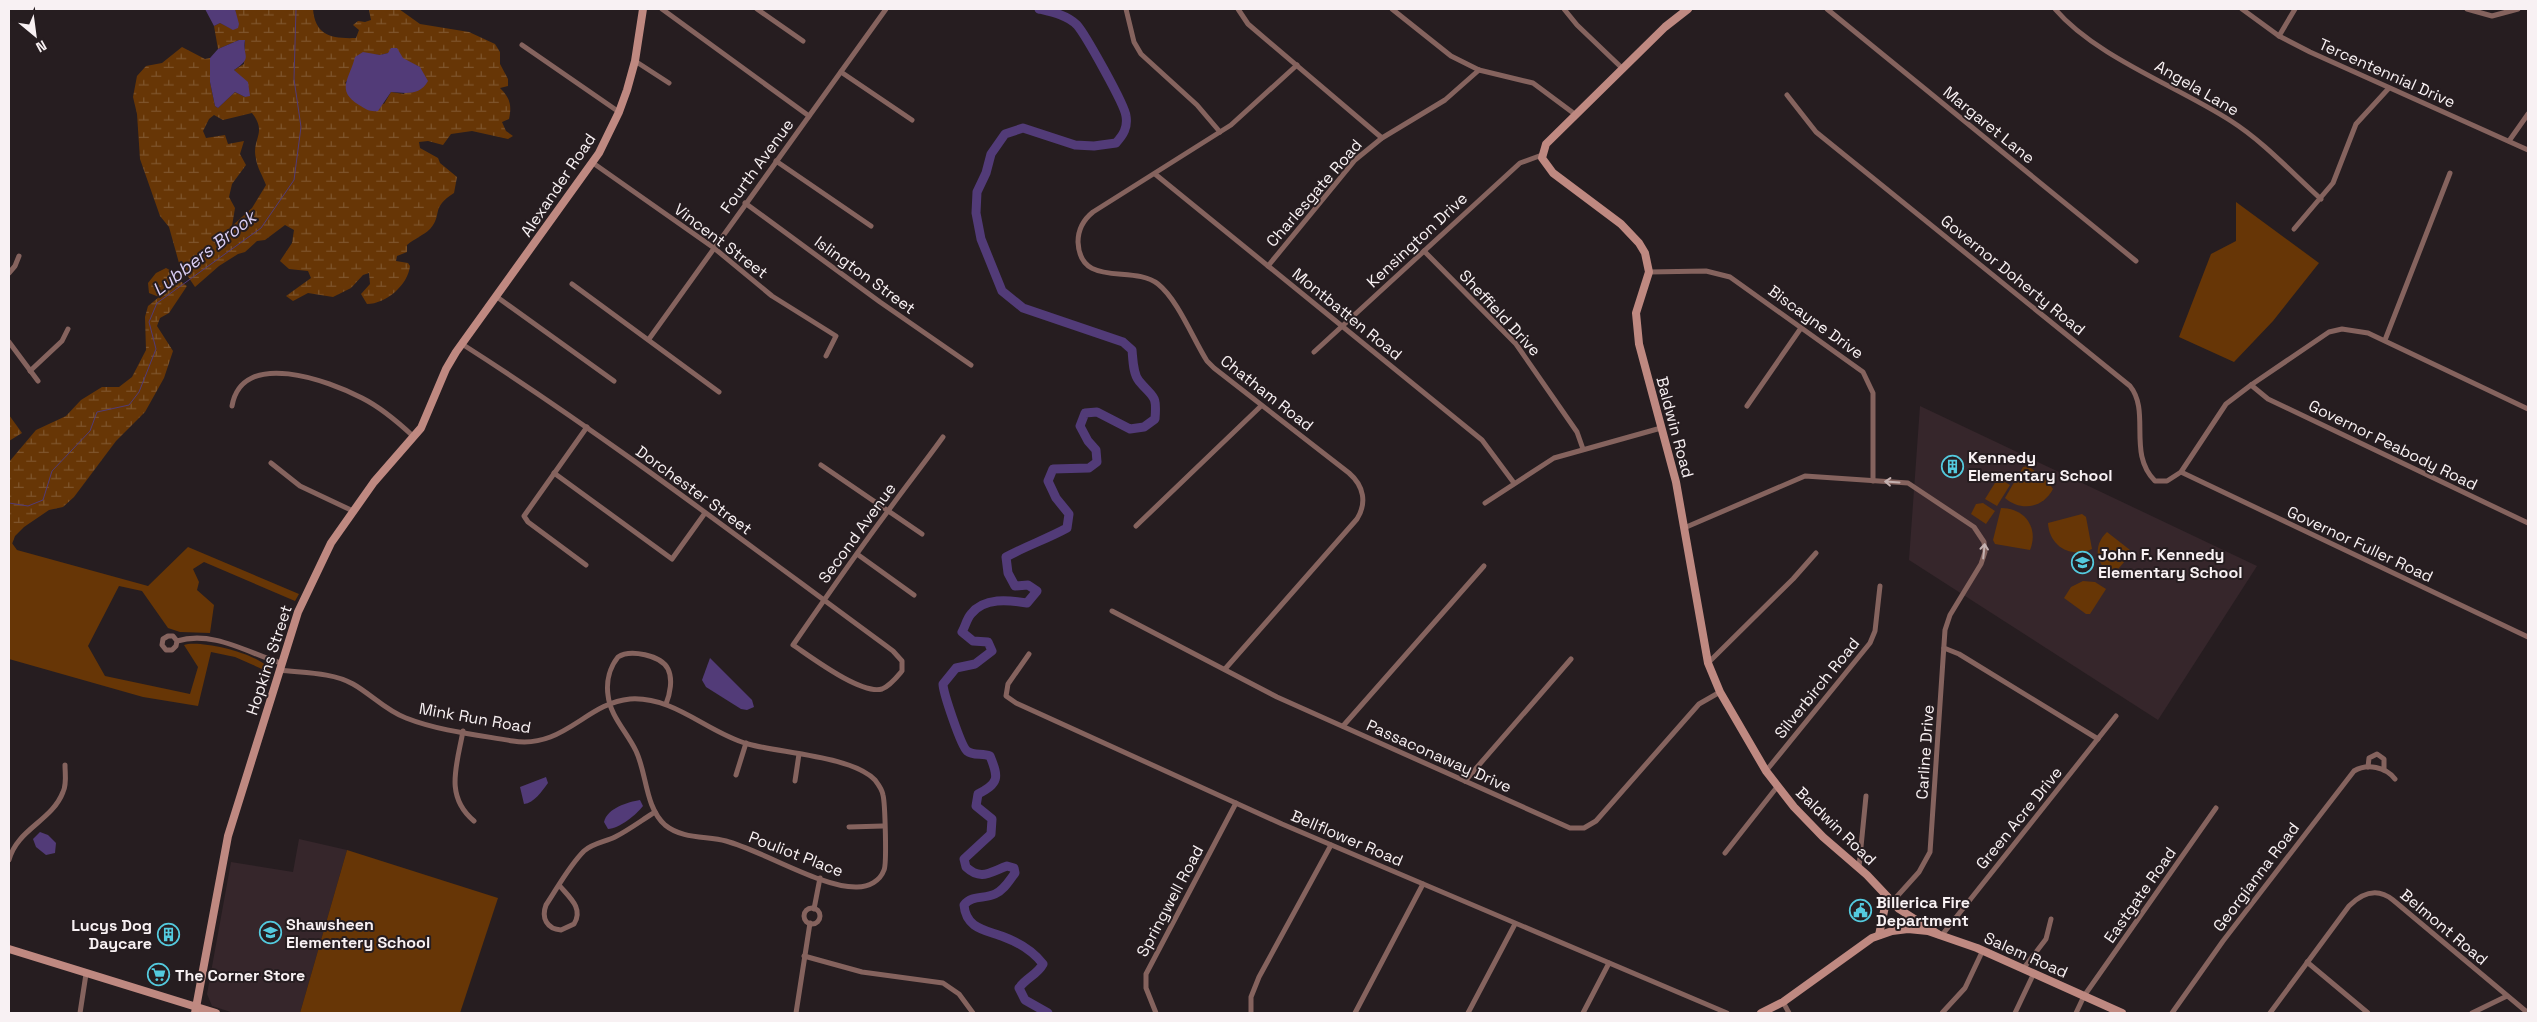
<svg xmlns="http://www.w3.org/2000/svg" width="2537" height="1022" font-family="'Space Grotesk',sans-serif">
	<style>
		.built { fill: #36262b }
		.wetland { fill: url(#wetland-marsh); fill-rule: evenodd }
		.green { fill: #673606 }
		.water { fill: #523b78 }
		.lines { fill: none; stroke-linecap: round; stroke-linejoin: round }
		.stream { stroke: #523b78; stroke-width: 1 }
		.river { stroke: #523b78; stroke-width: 9 }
		.street { stroke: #85635e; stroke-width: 5 }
		.secondary { stroke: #bf8981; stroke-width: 8 }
		.oneway { stroke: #c4b1b0 }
		.labels { text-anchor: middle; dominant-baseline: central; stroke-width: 4; stroke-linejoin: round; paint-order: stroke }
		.street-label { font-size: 16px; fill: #f8f1f3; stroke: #261d20 }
		.poi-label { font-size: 16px; font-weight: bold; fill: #f8f1f3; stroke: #261d20; text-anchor: start }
		.water-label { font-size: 18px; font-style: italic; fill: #dacef4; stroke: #261d20 }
	</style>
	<defs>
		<pattern id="wetland-marsh" width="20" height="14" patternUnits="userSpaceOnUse" patternTransform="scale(1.25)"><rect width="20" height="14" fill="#673606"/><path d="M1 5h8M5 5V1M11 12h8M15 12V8" fill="none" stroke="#7e542b"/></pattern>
	</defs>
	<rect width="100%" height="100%" fill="#261d20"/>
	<g class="built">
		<path d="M1920,406L2257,566L2158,720L1909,560Z"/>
		<path d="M299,839L347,850L300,1013H234L212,1006L207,994L231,862L293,872Z"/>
	</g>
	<g class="wetland">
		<path d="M235,9H313C315,35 331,39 356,38L359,30L353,25L358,21L365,22L371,20L369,10L372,9H399L420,24L469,32L495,44L500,52V64L508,79V86L500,88C510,98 512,105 509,119L502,122L506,131L513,136L508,139L472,131L451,134L443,145L428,141L419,142L420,148L438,158L440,163L457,177L454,193C430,208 443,215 430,229C424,235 414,239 407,245V252L397,256L396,261L408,263L410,266C408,285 386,304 367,304L361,294L370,284L369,273L363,275L351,288L333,297L308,293L293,301L286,296L311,278L308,271L289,269L280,261L292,243L294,230L285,225L265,240L257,241L245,252L238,254L219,266L195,287L179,263L169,227L160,216L140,159L137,114L133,97L137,76L146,66L162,63L182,47L205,59L210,58V82L215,106L218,108L235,92L245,97L244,81L234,70L244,64L245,40H239L218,49L214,26L220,23L230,28L236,17ZM388,53L420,67L404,94L391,92L384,104L345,83L369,54L380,55ZM252,113C268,133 251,139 256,159C257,167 263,177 266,185L252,208L232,226L235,208L229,197L232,184L246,165L240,154L244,141L228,144L225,135L206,138L203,131L209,119L214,115L223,120Z"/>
		<path d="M166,268C177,273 178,281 187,286L169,313L160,318L157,326L173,351L164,378L145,412L116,441L74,497L63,507L49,510L24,527L15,536L9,552V462L36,430L66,416L81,400L102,387H119L132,377L146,350L145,317L148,306L159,297L149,293L148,283L156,273Z"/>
		<path d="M9,415L22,433L9,441Z"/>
	</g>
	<g class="green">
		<path d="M2236,202L2319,263L2273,321L2234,362L2179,337L2211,254L2236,241Z"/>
		<path d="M2028,466L2046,479L2053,489C2043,508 2021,512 2005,498L2023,467Z"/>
		<path d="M1998,478L2010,485L1997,506L1985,499Z"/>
		<path d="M1983,503L1995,511L1986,524L1971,514L1976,504Z"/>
		<path d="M2001,508C2025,508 2039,528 2030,550L1995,544L1993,540Z"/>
		<path d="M2082,514L2086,517L2092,549C2071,559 2049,546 2048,523Z"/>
		<path d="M2107,532L2130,550L2131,554L2113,575C2096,566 2092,546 2107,532Z"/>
		<path d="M9,539L17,550L148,586L188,547L299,594L295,601L204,562L193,569L199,582L197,590L214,605L210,633L180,632L168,628L142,591L119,586L88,646L105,676L190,694L198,667L184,645C199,639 268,655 271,673L235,657L211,652L198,706L143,697L9,659Z"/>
		<path d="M2083,581L2095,582L2106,589L2090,614H2086L2064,598L2071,587Z"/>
		<path d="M347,850L498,898L460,1013H300Z"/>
	</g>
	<g class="water">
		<path d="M205,9H235L239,24L238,28L233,30L220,23L214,26Z"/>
		<path d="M239,40H245C242,57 254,57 234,70L248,82L250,96L245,97L235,92L218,108L215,106L210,82V58L218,49Z"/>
		<path d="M391,48H397L403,58L420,67L428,81C420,96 405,93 391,92L378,111C369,112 366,109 359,105C335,90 350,78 355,57L363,52L380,55L388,53Z"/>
		<path d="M710,658L752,700L754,707L747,710L741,709L706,687L702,680Z"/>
		<path d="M546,777L548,783C542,791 534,803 524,804L520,787Z"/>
		<path d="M640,800L643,806C637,814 619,829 608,829L604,822C607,808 628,802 640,800Z"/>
		<path d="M40,832L48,835L56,843L55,853L46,855L36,847L33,839Z"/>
	</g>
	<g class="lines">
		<path class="stream" d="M9,503L28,506L43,500L52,471L90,431L97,412L129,405L139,392L156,349L149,322L157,303L261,228L294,180L301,127L294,79L296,9"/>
		<path class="river" d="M1039,9C1052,12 1067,15 1077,25C1085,34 1125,105 1126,116C1128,128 1123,135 1116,143L1094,146L1075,145L1023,128L1005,134L991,154L986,173L977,192L976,213L981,239L1002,291L1023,308L1123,342L1132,350C1133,360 1133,374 1139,381C1154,399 1157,394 1155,419L1144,427L1130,429L1097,412L1085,413L1080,426L1088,441L1096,450L1097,462L1089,468L1053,469L1048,481L1056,498L1069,514L1067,528C1047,539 1026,546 1006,557L1008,573L1015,586L1028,585L1037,591L1027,603C1009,600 984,597 971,614C967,618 965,627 962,632L973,641L988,642L992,651L975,664L956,668L943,684C943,692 961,746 967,751C973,756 982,753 990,756C999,778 999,783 978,794L976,806L992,819L991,834L964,859L966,867C981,881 990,872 1007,866L1014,868L1015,873C1009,881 1004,890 995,894C984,899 972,895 964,905C966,929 986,930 1004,937C1020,943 1033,951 1043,964C1037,975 1027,977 1019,988L1025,1000L1048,1013"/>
		<g class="street">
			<path d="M662,9L809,116"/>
			<path d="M757,9L803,41"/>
			<path d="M1126,9L1134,42L1141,54L1197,105L1220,132"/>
			<path d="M1238,9L1248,24L1382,138"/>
			<path d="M1392,9L1451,56L1479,70L1533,83L1576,115"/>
			<path d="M1564,9L1577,25L1623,69"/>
			<path d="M1827,9L2136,261"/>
			<path d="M2055,9C2096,57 2177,86 2231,121C2264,142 2292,173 2321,199"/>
			<path d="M2242,9L2279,36L2310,52L2528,150"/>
			<path d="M2467,9L2492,16L2518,9"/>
			<path d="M2279,36L2295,9"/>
			<path d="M522,45L619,112"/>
			<path d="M635,61L669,83"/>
			<path d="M841,72L912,120"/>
			<path d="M1787,95L1816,132L2130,386C2151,412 2127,453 2155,481H2167L2181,472L2226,404L2251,385L2329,332L2342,329L2368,333L2528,409"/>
			<path d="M2509,141L2528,114"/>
			<path d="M776,161L871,226"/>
			<path d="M593,163L714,248L772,296L836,336L826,356"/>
			<path d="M1155,174L1482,440L1514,483"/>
			<path d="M745,203L880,302L971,365"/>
			<path d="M2294,229L2333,183L2356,124L2389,88"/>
			<path d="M1424,251L1516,344L1577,432L1583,449"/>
			<path d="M1268,266L1355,160L1382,138L1445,100L1479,70"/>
			<path d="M1649,272L1706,271L1730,277L1863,372L1873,393V481"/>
			<path d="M9,273L15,266L19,256"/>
			<path d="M572,284L719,392"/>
			<path d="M497,297L614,381"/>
			<path d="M649,339L886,9"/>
			<path d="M2385,340L2450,173"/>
			<path d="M9,342L38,381"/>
			<path d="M462,344C611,439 751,547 893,651L902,661V671C897,677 890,686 882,689C861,695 811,657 793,645C824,600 855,555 888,511C906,486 925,462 943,437"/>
			<path d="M1314,352L1520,163L1542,155"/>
			<path d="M30,371L62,341L68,329"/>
			<path d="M2251,385L2268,399L2528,523"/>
			<path d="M232,406C242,348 329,381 362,398C382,408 398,422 414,437"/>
			<path d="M1747,406L1801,328"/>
			<path d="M271,463L300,486L353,511"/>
			<path d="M821,465L922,534"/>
			<path d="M2181,472L2528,637"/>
			<path d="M554,473L672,559L705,513"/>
			<path d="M1485,503L1554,458L1661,428"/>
			<path d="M1136,526L1261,406"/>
			<path d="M1684,528L1805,476L1908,483L1974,527L1984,542L1985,552L1981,564L1950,615L1945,630L1930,852L1919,872L1892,902"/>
			<path d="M857,554L914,595"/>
			<path d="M586,565L528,522L524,516L587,427"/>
			<path d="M1112,611L1277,697L1570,828H1584L1596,821L1699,704L1720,692"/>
			<path d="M177,641L173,636H168L163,639L162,645L166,650H172L176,646L177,641C213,630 248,653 281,663"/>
			<path d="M1944,648L1959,654L2098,739"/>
			<path d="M1029,654L1008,684L1006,696L1016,703L1282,824L1727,1013"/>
			<path d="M1708,663L1793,579L1816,553"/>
			<path d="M1225,669L1357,519C1367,503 1364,486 1349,473L1214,368L1207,361C1193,339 1178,300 1158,284C1133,264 1080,289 1078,242C1078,230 1083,220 1093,212L1231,125L1297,65"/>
			<path d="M279,670C302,673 332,672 353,684C371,694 386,711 406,718C439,731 478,735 513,741C564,749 586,703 630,699C674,696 708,733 748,744C780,753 852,756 875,780C878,784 882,789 883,795C885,803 887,864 884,870C880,881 869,887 857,887C822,888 763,851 726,841C706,836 682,839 665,825C645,807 647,774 636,751C627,732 610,716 608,695C606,681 610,667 618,657C630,649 661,655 668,669C673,679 670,694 666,704"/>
			<path d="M1343,726L1484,566"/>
			<path d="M463,731C457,765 444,796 474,821"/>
			<path d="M2368,767L2369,758L2377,754L2384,759V770"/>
			<path d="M1766,771L1870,643L1875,631L1880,586"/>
			<path d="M736,775L746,743"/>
			<path d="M795,781L799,754"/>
			<path d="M1465,781L1571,659"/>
			<path d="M849,827L883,826"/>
			<path d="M1725,853L1777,787"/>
			<path d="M9,860C17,829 52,821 63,792C67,784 65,774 65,765"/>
			<path d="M1859,867L1866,796"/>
			<path d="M559,885C569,897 584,908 574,924L561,930C547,929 541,918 546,905C558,887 569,866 584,851C593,843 605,842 615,837C629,830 642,820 655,812"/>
			<circle cx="812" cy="916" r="8"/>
			<path d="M814,909L820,878"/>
			<path d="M1942,935L2116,716"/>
			<path d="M804,956L862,972L943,983L959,994L973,1013"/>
			<path d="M2307,962L2368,1013"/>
			<path d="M2023,969L2046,939L2051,919"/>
			<path d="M1783,1002L1789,1013"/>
			<path d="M80,1013L86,974"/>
			<path d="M796,1013L810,923"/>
			<path d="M1156,1013L1146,988V974L1236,803"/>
			<path d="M1251,1013V997L1259,977L1331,845"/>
			<path d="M1355,1013L1423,884"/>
			<path d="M1468,1013L1515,924"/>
			<path d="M1583,1013L1609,963"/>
			<path d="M1942,1013L1965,988L1983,950"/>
			<path d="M2015,1013L2034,973"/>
			<path d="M2076,1013L2084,996L2216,808"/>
			<path d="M2172,1013L2223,941L2354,771C2367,763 2386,767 2395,779"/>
			<path d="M2270,1013L2349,906C2362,893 2377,887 2393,900L2528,1013"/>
			<path d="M2472,1013L2507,996"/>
		</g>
		<g class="secondary">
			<path d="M1688,9L1665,27L1546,144L1542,158L1553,173L1621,224L1639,243L1645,253L1649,272L1636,313L1639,344L1676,482L1708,663L1720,692L1766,771L1794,807L1823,837L1867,875L1899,909L1938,934"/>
			<path d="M1879,935L1887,897"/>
			<path d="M9,949L216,1013"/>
			<path d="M195,1013L228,836L298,612L331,543L374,482L421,428L446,369L456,352L599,153L619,112L627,90L635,61L643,9"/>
			<path d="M1761,1013L1783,1002L1872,938L1892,931L1908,929L1928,931L1977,948L2122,1013"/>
		</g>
	</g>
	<defs><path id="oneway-shaft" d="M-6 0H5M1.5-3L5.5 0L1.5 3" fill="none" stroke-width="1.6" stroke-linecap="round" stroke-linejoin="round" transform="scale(1.25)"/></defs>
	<g class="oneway">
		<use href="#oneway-shaft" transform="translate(1892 482) rotate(-176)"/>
		<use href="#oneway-shaft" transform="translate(1984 551) rotate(-84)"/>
	</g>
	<defs>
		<symbol id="building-ring" viewBox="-11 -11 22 22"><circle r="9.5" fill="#261d20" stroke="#54cade" stroke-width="1.5"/><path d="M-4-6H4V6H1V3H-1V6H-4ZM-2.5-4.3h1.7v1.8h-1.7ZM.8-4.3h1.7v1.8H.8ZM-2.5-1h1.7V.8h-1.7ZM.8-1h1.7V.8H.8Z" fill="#54cade"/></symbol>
		<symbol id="school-ring" viewBox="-11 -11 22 22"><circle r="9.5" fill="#261d20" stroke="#54cade" stroke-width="1.5"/><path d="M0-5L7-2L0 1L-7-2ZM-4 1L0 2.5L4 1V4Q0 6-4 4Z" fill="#54cade"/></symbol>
		<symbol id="civic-ring" viewBox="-11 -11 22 22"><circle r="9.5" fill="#261d20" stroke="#54cade" stroke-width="1.5"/><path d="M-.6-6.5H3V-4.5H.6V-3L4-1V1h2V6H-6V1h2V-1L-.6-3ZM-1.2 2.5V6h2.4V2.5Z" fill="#54cade"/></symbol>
		<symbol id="supermarket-ring" viewBox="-11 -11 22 22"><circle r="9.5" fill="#261d20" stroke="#54cade" stroke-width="1.5"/><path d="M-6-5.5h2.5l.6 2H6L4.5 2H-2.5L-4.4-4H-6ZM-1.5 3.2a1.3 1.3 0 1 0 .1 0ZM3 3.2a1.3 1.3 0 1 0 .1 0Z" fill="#54cade"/></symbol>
	</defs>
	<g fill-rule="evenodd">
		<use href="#building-ring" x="1940" y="454" width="25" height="25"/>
		<use href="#school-ring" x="2070" y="550" width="25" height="25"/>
		<use href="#civic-ring" x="1848" y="898" width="25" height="25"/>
		<use href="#school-ring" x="258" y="920" width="25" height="25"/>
		<use href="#building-ring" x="156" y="922" width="25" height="25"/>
		<use href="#supermarket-ring" x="146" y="962" width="25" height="25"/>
	</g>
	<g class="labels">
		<g class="street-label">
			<text transform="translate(2387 73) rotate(24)">Tercentennial Drive</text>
			<text transform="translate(2197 88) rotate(30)">Angela Lane</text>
			<text transform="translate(1989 125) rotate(39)">Margaret Lane</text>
			<text transform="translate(757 166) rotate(-54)">Fourth Avenue</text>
			<text transform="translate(558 185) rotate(-56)">Alexander Road</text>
			<text transform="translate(1314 193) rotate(-49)">Charlesgate Road</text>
			<text transform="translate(1417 240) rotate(-43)">Kensington Drive</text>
			<text transform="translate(721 241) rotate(37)">Vincent Street</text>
			<text transform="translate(865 275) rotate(36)">Islington Street</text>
			<text transform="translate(2013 275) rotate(39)">Governor Doherty Road</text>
			<text transform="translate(1500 313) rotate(47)">Sheffield Drive</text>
			<text transform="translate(1347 314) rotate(39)">Montbatten Road</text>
			<text transform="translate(1816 322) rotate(36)">Biscayne Drive</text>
			<text transform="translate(1267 393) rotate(38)">Chatham Road</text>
			<text transform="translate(1675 427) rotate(75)">Baldwin Road</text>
			<text transform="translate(2393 445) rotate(26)">Governor Peabody Road</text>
			<text transform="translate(694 490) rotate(36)">Dorchester Street</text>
			<text transform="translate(857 533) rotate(-54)">Second Avenue</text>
			<text transform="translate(2360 544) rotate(25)">Governor Fuller Road</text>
			<text transform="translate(269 660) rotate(-72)">Hopkins Street</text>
			<text transform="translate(1817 688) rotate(-51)">Silverbirch Road</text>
			<text transform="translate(475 718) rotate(10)">Mink Run Road</text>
			<text transform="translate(1925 752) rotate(-86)">Carline Drive</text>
			<text transform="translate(1439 756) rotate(24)">Passaconaway Drive</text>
			<text transform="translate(2019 818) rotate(-51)">Green Acre Drive</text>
			<text transform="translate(1836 826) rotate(44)">Baldwin Road</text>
			<text transform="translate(1347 838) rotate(23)">Bellflower Road</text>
			<text transform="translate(796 854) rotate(21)">Pouliot Place</text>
			<text transform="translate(2256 877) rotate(-53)">Georgianna Road</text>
			<text transform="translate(2140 895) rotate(-55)">Eastgate Road</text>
			<text transform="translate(1170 901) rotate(-62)">Springwell Road</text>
			<text transform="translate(2444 927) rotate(40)">Belmont Road</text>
			<text transform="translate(2026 955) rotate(24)">Salem Road</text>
		</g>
		<g class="poi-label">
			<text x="1968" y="457">Kennedy<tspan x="1968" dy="18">Elementary School</tspan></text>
			<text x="2098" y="554">John F. Kennedy<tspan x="2098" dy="18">Elementary School</tspan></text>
			<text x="1876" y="902">Billerica Fire<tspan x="1876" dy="18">Department</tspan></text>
			<text x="286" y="924">Shawsheen<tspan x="286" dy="18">Elementery School</tspan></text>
			<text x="152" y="925" text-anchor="end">Lucys Dog<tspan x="152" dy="18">Daycare</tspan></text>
			<text x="175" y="975">The Corner Store</text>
		</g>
		<g class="water-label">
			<text transform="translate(204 253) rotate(-38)">Lubbers Brook</text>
		</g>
	</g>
	<rect width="2537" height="1022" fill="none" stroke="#f8f1f3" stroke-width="20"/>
	<g transform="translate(35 35) rotate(151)" stroke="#261d20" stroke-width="4" paint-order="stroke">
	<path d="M0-4L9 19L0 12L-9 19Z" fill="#f8f1f3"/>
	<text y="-8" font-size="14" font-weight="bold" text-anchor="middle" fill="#f8f1f3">N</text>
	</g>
</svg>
